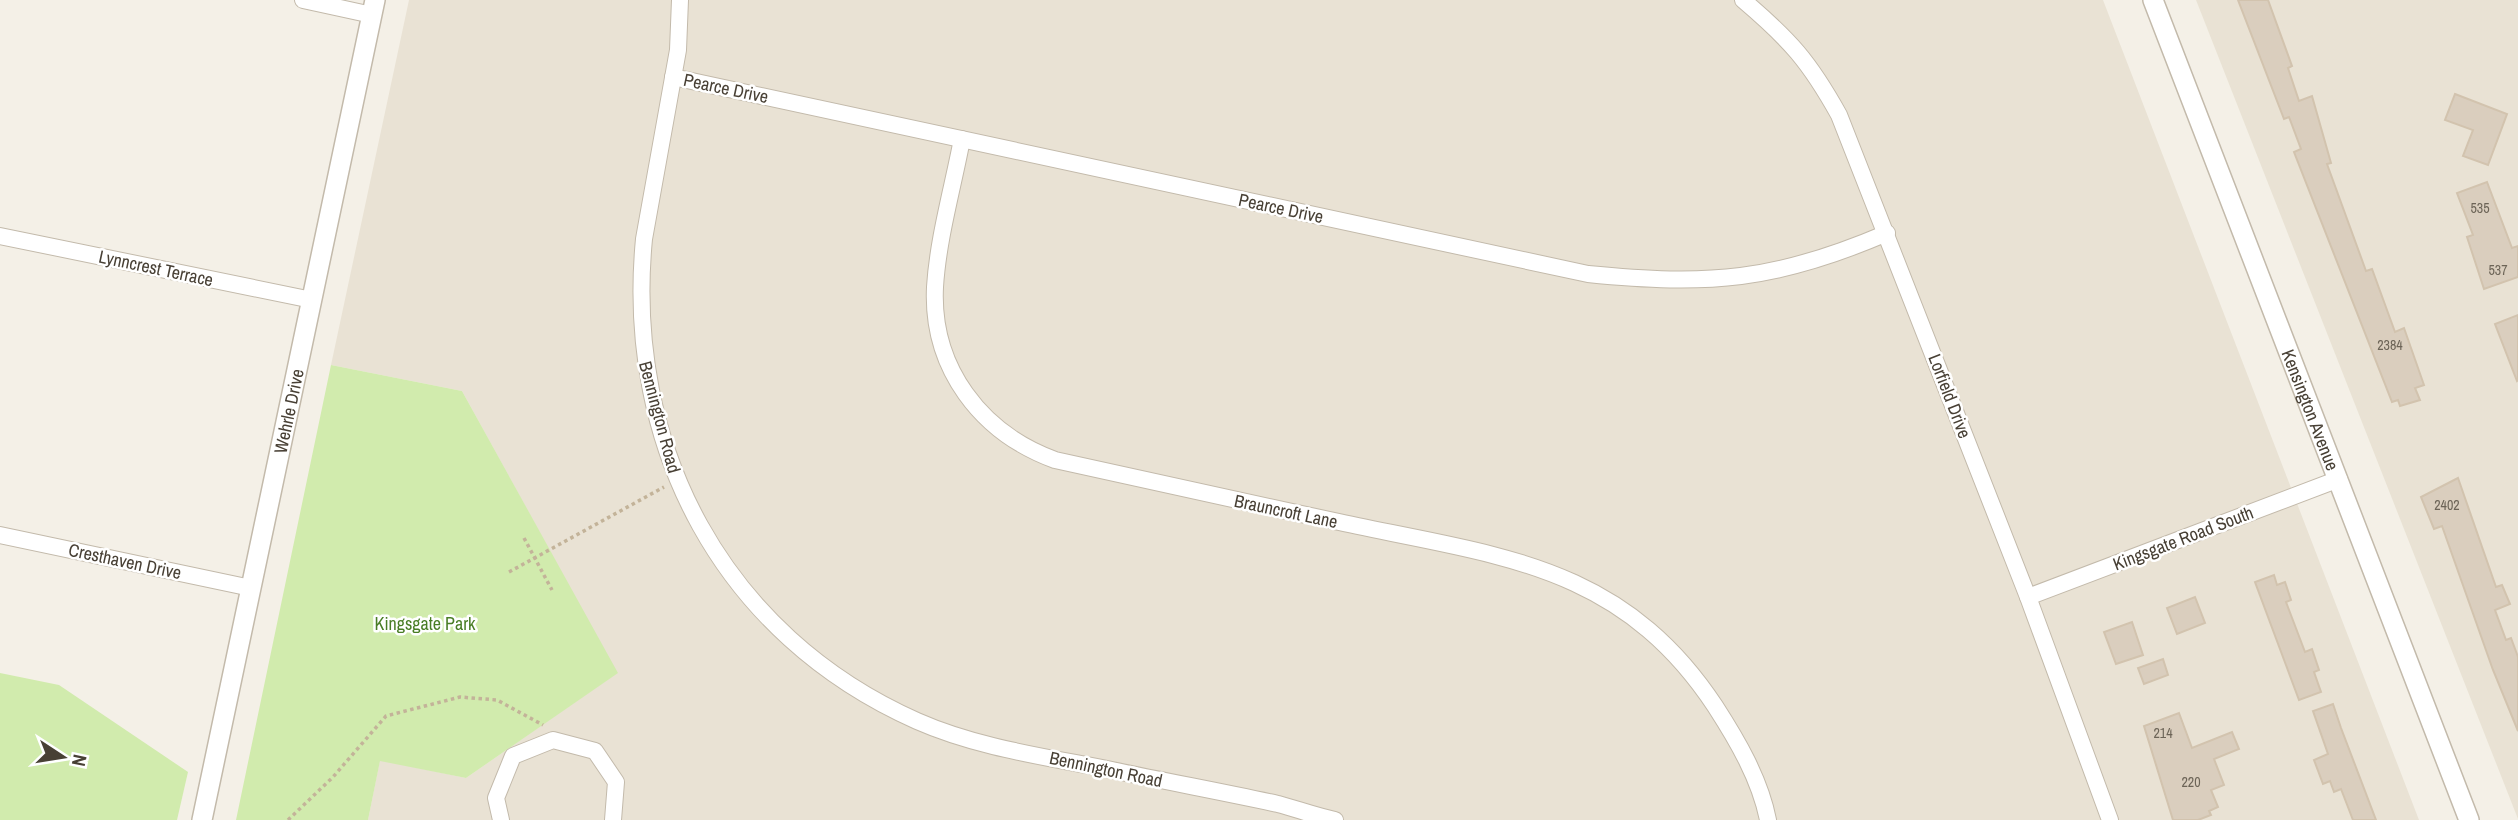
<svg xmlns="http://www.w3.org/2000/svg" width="2518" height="820" font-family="'Archivo Narrow',sans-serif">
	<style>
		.residential { fill: #e9e2d4 }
		.green { fill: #d1ebad }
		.building { fill: #dacebe; stroke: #d2c3ae; stroke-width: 2 }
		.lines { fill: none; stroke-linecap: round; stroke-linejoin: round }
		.minor-casing { stroke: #c3baab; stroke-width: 18 }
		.tertiary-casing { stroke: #c3baab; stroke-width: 22 }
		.path { stroke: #c3b399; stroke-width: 3.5; stroke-dasharray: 3.5 3.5; stroke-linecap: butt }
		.minor { stroke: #fff; stroke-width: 16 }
		.tertiary { stroke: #fff; stroke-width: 19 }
		.labels { text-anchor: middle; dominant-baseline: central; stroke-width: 5; stroke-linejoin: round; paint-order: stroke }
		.number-label { font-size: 14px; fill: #6c6457 }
		.street-label { font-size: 18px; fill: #484035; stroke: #fff }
		.park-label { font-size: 18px; fill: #497d25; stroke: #fff }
	</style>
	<rect width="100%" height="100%" fill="#f4f0e7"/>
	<g class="residential">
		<path d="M409,0H2103L2419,820H368L380,760L466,778L617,673L462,391L331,365Z"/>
		<path d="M2196,0H2518V819Z"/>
	</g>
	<g class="green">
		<path d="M331,365L462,391L618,673L466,778L380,761L368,820H236Z"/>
		<path d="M0,673L59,685L188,772L177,820H0Z"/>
	</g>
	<g class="building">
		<path d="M2238,0H2268L2292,66L2288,68L2299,101L2312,96L2331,163L2327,164L2366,271L2372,269L2395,332L2404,328L2424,385L2415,388L2420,400L2400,406L2398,400L2392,402L2294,152L2301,149L2289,117L2284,119Z"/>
		<path d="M2455,94L2507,114L2488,165L2463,156L2473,130L2445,120Z"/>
		<path d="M2487,182L2512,248L2518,246V277L2484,289L2467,237L2473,235L2457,193Z"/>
		<path d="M2518,315V380L2517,381L2495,324Z"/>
		<path d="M2458,478L2496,587L2502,585L2510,604L2495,610L2506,640L2511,638L2518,657V731L2493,670L2442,526L2434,529L2421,497Z"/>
		<path d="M2274,575L2277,585L2285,582L2291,600L2286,602L2305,652L2312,649L2319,670L2314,672L2321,692L2299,700L2255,582Z"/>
		<path d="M2195,597L2205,623L2177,634L2167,608Z"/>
		<path d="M2132,622L2143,655L2116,664L2104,632Z"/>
		<path d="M2163,659L2168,675L2144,684L2138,668Z"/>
		<path d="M2333,704L2341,728L2376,820H2353L2341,789L2334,792L2330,781L2323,784L2314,760L2328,754L2313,711Z"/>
		<path d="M2179,713L2192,748L2232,732L2239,749L2214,759L2224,785L2211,790L2218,807L2209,811L2211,815L2198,820H2173L2144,726Z"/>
	</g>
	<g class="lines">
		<defs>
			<g id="minor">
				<path d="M303,0L372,15"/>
				<path d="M680,0L678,50L644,239C624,447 723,635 917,721C978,748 1047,757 1112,770C1168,782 1223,792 1278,804C1297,809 1315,816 1335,820"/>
				<path d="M1743,0C1790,40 1809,61 1839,115L2028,597L2110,820"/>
				<path d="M673,77L1588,274C1709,286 1775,281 1887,233"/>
				<path d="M962,139C953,187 938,238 935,287C931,368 981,433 1055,460C1149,481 1244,502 1339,522C1493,556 1619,561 1715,706C1737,740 1760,779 1768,820"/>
				<path d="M0,236L312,300"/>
				<path d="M0,535L251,588"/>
				<path d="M2028,597L2339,479"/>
				<path d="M501,820L496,798L513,756L553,740L595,751L616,782L613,820"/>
			</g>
			<g id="tertiary">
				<path id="s1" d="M2153,0L2469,820"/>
				<path id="s2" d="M202,820L375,0"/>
			</g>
		</defs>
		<use href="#minor" class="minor-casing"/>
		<use href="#tertiary" class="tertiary-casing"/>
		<g class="path">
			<path d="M524,538L552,590"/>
			<path d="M509,572L664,487"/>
			<path d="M288,820L333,777L386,716L460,697L497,700L543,725"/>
		</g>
		<use href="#minor" class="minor"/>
		<use href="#tertiary" class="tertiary"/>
	</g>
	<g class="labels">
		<g class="number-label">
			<text x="2480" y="208">535</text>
			<text x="2498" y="270">537</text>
			<text x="2390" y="345">2384</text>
			<text x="2447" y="505">2402</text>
			<text x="2163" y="733">214</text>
			<text x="2191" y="782">220</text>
		</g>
		<g class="street-label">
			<text transform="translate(726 88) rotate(12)">Pearce Drive</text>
			<text transform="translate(1281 208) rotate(12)">Pearce Drive</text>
			<text transform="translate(156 268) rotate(12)">Lynncrest Terrace</text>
			<text transform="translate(1950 396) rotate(69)">Lorfield Drive</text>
			<text stroke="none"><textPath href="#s2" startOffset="418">Wehrle Drive</textPath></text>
			<text stroke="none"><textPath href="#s1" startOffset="439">Kensington Avenue</textPath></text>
			<text transform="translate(660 417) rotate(75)">Bennington Road</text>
			<text transform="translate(1286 511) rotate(12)">Brauncroft Lane</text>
			<text transform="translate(2183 538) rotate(-21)">Kingsgate Road South</text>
			<text transform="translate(125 561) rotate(12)">Cresthaven Drive</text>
			<text transform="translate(1106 769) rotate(12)">Bennington Road</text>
		</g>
		<g class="park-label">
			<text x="425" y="623">Kingsgate Park</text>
		</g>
	</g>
	<g transform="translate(63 757) rotate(102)" stroke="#ffffff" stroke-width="5" paint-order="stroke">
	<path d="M0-5L12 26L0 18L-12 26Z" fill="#484035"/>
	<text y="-10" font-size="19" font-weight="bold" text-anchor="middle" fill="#484035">N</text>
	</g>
</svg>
